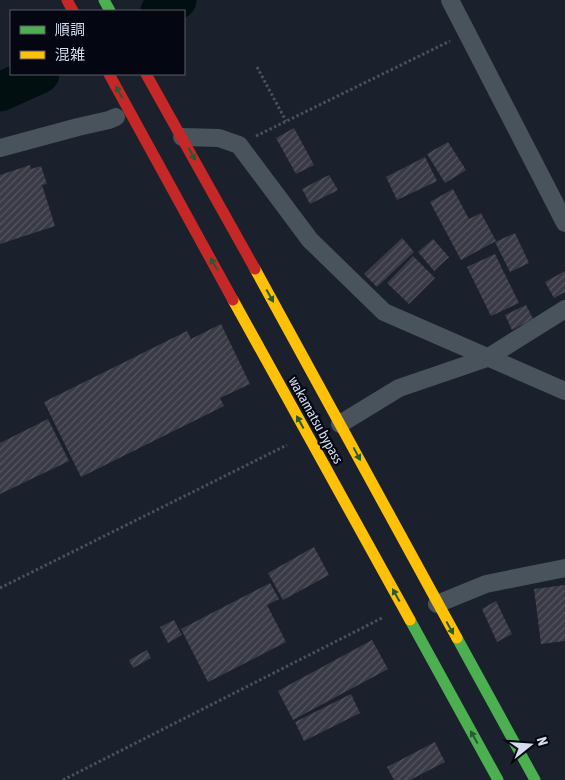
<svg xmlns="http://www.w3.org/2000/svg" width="565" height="780" font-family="'Asap Condensed','Noto Sans JP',sans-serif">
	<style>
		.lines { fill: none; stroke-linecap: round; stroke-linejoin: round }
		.river { stroke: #020f11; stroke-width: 39 }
		.building { fill: url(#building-hatch) }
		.path { stroke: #49515a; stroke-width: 3; stroke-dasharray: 2.5 2.5; stroke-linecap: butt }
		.street { stroke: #48535b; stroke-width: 18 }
		.fast { stroke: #4caf50; stroke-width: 11 }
		.slow { stroke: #ffc107; stroke-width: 11 }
		.jam { stroke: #c62828; stroke-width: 11 }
		.oneway { fill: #285b30 }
		.labels { text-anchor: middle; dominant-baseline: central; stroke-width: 4.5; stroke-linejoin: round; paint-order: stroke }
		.street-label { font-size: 14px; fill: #d4dced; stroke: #040711 }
	</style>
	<defs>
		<pattern id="building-hatch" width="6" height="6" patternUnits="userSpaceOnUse" patternTransform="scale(1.25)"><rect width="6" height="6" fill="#3a3a46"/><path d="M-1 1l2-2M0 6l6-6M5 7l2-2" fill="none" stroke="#565661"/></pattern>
	</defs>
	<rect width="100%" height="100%" fill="#1a202c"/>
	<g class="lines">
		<g class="river">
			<path d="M160,11L177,0"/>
			<path d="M0,92L40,74"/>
		</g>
	</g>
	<g class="building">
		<path d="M294,128L314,165L296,174L276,138Z"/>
		<path d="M448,142L466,170L445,183L427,154Z"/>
		<path d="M425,157L437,181L397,200L386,177Z"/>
		<path d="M30,165L31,169L41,166L47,184L42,185L55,226L0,244V175Z"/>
		<path d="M329,175L338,190L310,204L302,189Z"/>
		<path d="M453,189L469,219L481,213L496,241L461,260L430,202Z"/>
		<path d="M515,233L529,263L510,272L495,242Z"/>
		<path d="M402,238L414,252L377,287L364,274Z"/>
		<path d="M433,239L449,257L434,271L418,252Z"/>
		<path d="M495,254L519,303L491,316L467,267Z"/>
		<path d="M413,256L435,278L409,304L387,283Z"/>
		<path d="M565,271V292L554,298L545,282Z"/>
		<path d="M526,305L533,319L512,330L505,315Z"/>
		<path d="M221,324L250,384L220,398L224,406L81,477L44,402L187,331L191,339Z"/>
		<path d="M48,419L69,461L0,494V443Z"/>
		<path d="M314,547L329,575L283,600L268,573Z"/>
		<path d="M270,583L279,599L267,605L286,642L208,682L181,629Z"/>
		<path d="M565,585V641L541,644L534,589Z"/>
		<path d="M496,601L512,634L497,642L482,609Z"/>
		<path d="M174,620L182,635L168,643L160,627Z"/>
		<path d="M372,640L388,669L293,720L278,691Z"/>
		<path d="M147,650L151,658L133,668L129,660Z"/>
		<path d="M351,694L360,713L304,741L295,722Z"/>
		<path d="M435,742L445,762L410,780H394L387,767Z"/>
	</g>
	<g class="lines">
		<g class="path">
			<path d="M257,67L286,121"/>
			<path d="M256,136L450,41"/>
			<path d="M0,588L287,445"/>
			<path d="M63,780L382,618"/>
		</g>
		<g class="street">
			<path d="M450,0L565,223"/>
			<path d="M182,137L219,138L239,145L310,240L384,312L565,391"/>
			<path d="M0,148L78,127L109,120L116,117"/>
			<path d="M340,424L399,388L487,358L565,309"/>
			<path d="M437,604L486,584L565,568"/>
		</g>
		<g class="fast">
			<path d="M104,0L110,11"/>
			<path d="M410,620L498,780"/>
			<path d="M457,638L535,780"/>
		</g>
		<g class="slow">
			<path d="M255,269L457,638"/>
			<path d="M233,300L410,620"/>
		</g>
		<g class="jam">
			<path d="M67,0L73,11"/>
			<path d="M109,74L233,300"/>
			<path d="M146,74L255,269"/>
		</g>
	</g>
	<defs><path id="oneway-solid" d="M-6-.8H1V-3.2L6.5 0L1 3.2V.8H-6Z" transform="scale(1.25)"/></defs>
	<g class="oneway">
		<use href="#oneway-solid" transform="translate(119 92) rotate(-119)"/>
		<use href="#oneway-solid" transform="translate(192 154) rotate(61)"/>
		<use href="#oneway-solid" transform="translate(214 264) rotate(-119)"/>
		<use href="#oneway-solid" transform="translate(270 296) rotate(61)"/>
		<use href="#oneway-solid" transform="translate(300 422) rotate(-119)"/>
		<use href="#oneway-solid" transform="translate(357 454) rotate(62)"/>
		<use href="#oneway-solid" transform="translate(396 595) rotate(-119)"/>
		<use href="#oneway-solid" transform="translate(450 628) rotate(61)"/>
		<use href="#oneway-solid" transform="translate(474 737) rotate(-119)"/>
	</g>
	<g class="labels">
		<g class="street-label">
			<text transform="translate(316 420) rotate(61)">wakamatsu bypass</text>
		</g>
	</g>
	<rect x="10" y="10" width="175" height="65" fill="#040711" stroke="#575c69"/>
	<rect x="20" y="26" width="25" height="8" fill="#4caf50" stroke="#575c69"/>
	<text x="55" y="35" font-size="15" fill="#d4dced">順調</text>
	<rect x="20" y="51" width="25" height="8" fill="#ffc107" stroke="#575c69"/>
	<text x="55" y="60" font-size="15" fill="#d4dced">混雑</text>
	<g transform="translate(530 745) rotate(73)" stroke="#040711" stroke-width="4" paint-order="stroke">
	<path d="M0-4L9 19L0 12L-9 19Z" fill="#d4dced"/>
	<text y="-8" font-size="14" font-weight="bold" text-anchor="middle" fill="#d4dced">N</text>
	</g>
</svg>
